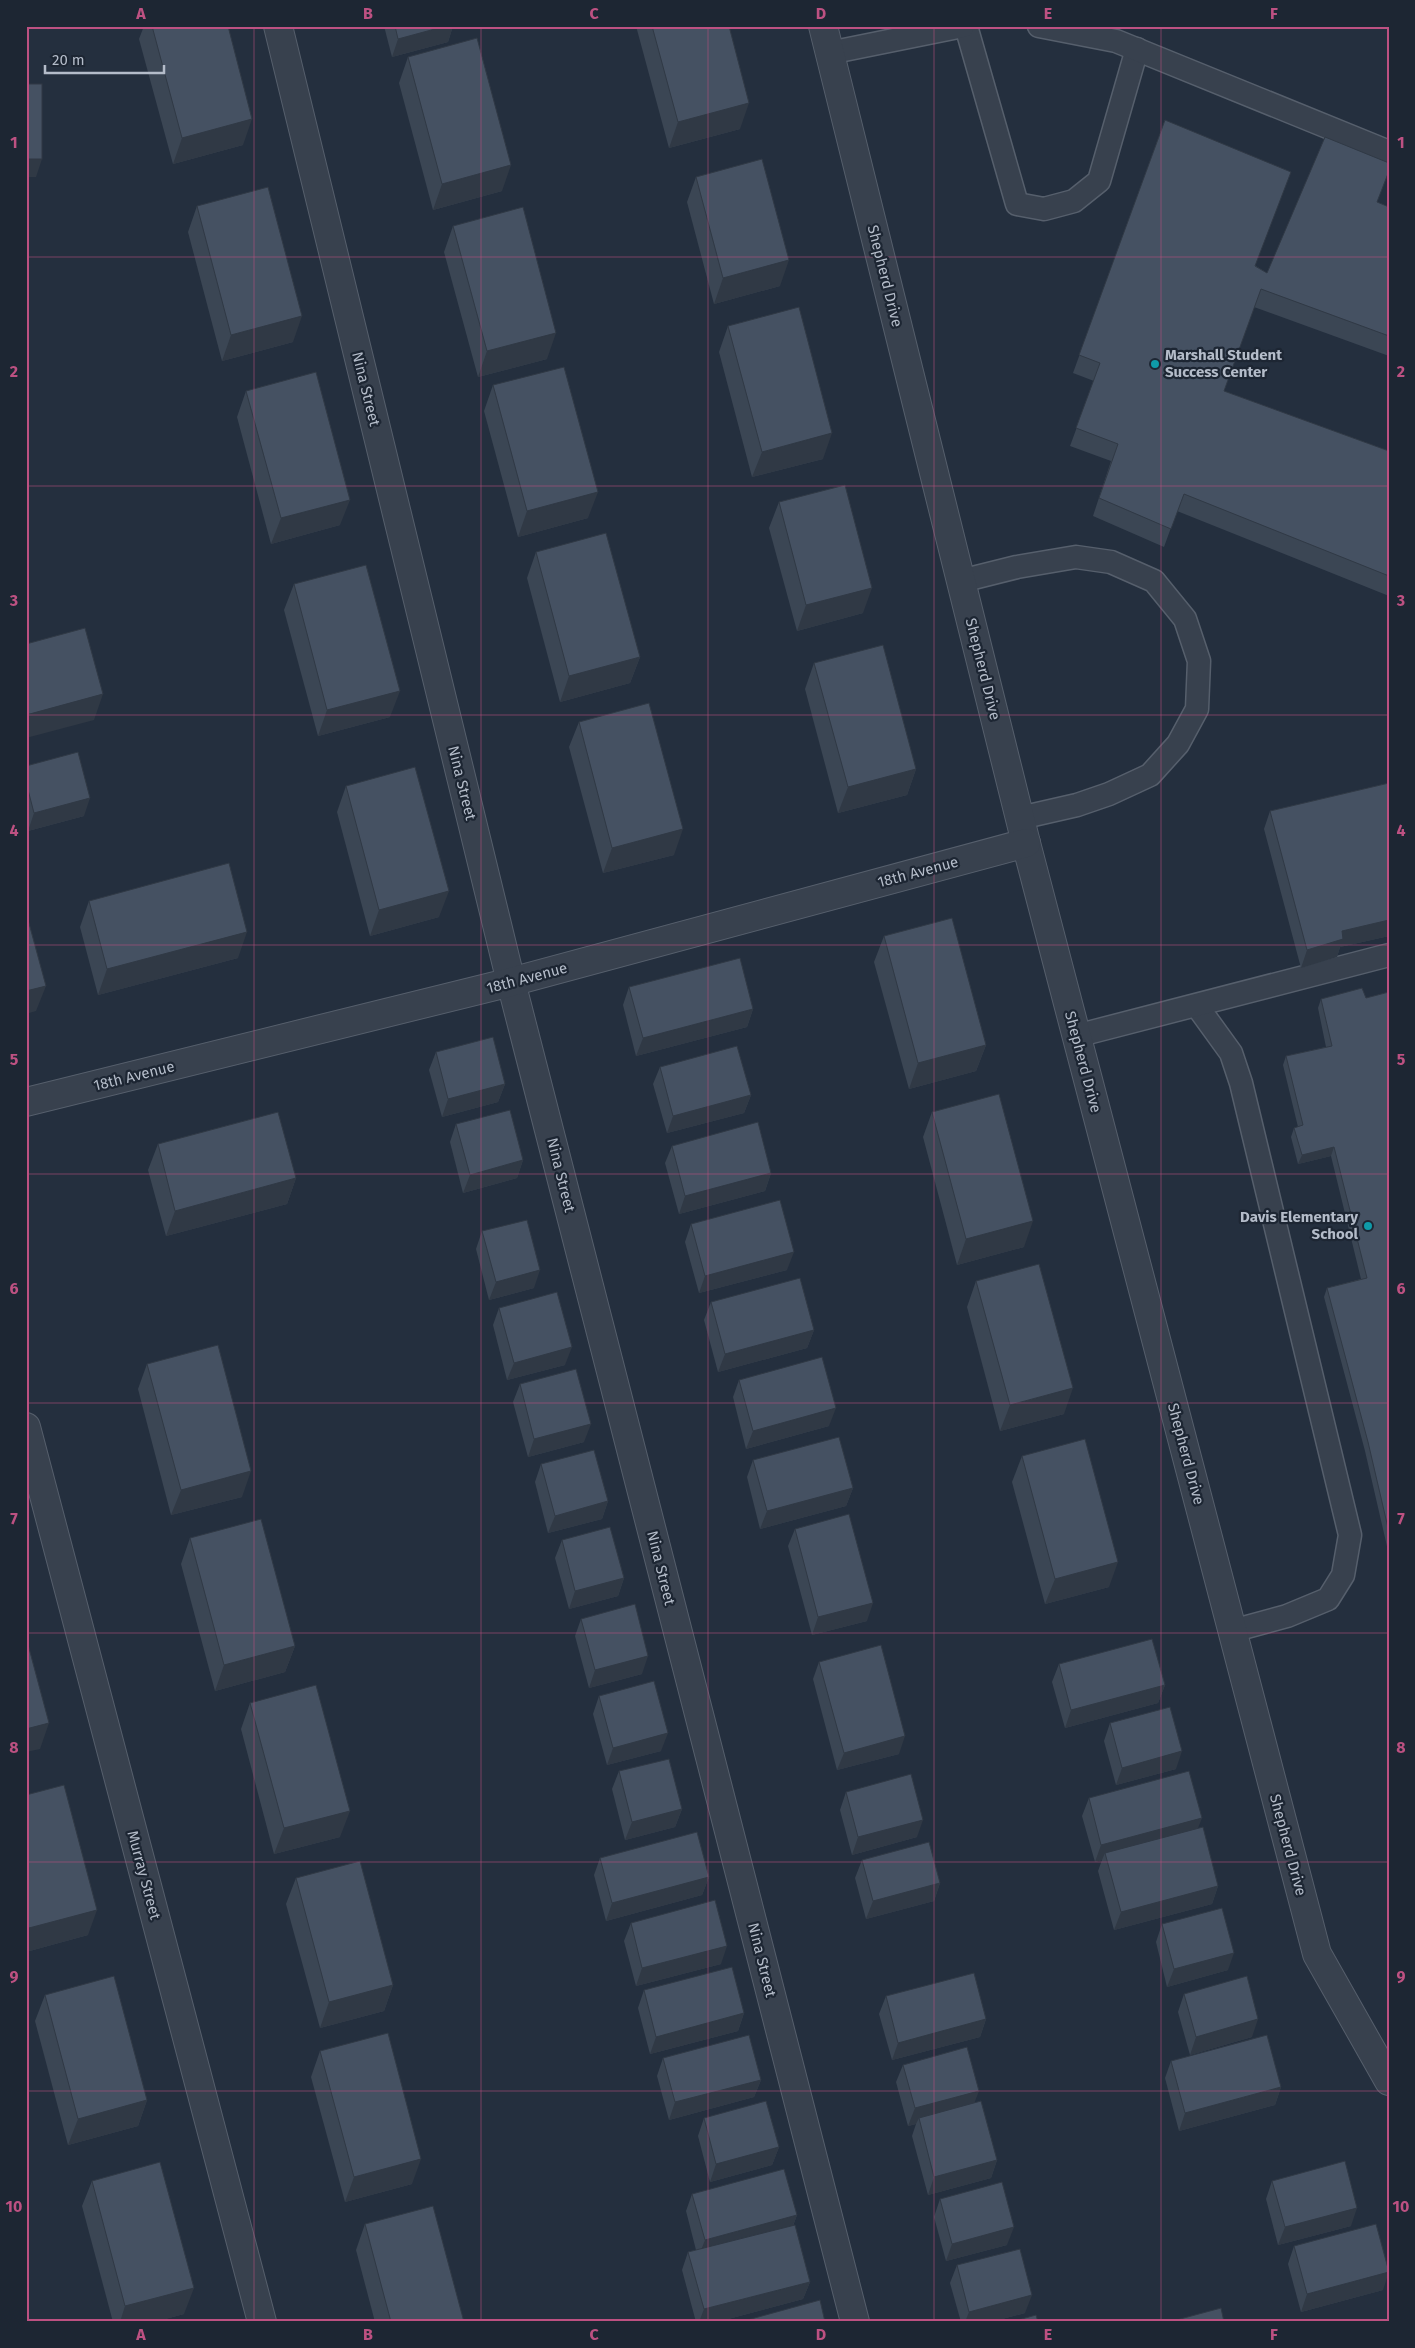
<svg xmlns="http://www.w3.org/2000/svg" width="1415" height="2348" font-family="'Fira Sans',sans-serif">
	<style>
		.lines { fill: none; stroke-linecap: round; stroke-linejoin: round }
		.service-casing { stroke: #565f6c; stroke-width: 25 }
		.minor-casing { stroke: #565f6c; stroke-width: 30 }
		.service { stroke: #38414e; stroke-width: 22 }
		.minor { stroke: #38414e; stroke-width: 28 }
		.wall { fill: #3b4654 }
		.shaded-wall { fill: #303945 }
		.building { fill: #455162; stroke: #303945 }
		.grid { fill: none; stroke: #bd5182; stroke-width: 1; stroke-opacity: 0.55 }
		.culture-dot { fill: #0f9aa8; stroke: #1d2633; stroke-width: 2 }
		.labels { text-anchor: middle; dominant-baseline: central; stroke-width: 4.5; stroke-linejoin: round; paint-order: stroke }
		.street-label { font-size: 15px; fill: #b4bcc9; stroke: #1d2633 }
		.poi-label { font-size: 15px; font-weight: bold; fill: #b4bcc9; stroke: #1d2633; text-anchor: start }
		.neatline { fill: none; stroke: #bd5182; stroke-width: 2 }
		.grid-label { font-size: 16px; text-anchor: middle; font-weight: bold; fill: #bd5182 }
	</style>
	<rect width="100%" height="100%" fill="#242f3e"/>
	<g class="lines">
		<defs>
			<g id="service">
				<path d="M966,26L1017,204L1044,209L1074,201L1099,181L1137,49"/>
				<path d="M1039,26L1116,41L1389,152"/>
				<path d="M829,53L963,26"/>
				<path d="M961,581L1017,567L1076,557L1111,562L1154,581L1185,619L1199,661L1197,709L1178,744L1150,775L1109,794L1077,805L1020,818"/>
				<path d="M1197,1006L1231,1053L1241,1083L1350,1535L1343,1575L1328,1599L1287,1616L1232,1631"/>
				<path d="M1076,1036L1389,955"/>
			</g>
			<g id="minor">
				<path d="M278,26L511,982L855,2322"/>
				<path d="M823,26L1026,843L1317,1954L1389,2081"/>
				<path d="M26,1102L511,982L1026,843"/>
				<path d="M26,1427L262,2322"/>
			</g>
		</defs>
		<use href="#service" class="service-casing"/>
		<use href="#minor" class="minor-casing"/>
		<use href="#service" class="service"/>
		<use href="#minor" class="minor"/>
	</g>
	<g class="wall">
		<path d="M144,26H228L243,145L173,164L139,39Z"/>
		<path d="M384,26H453L448,42L392,57Z"/>
		<path d="M636,26H729L740,129L669,148Z"/>
		<path d="M408,57L502,191L433,210L399,83Z"/>
		<path d="M1165,120L1256,266L1267,273L1377,202L1389,207V356L1254,307L1224,391L1389,451V596L1177,511L1164,547L1093,516L1111,461L1070,446L1094,381L1073,373Z"/>
		<path d="M696,177L780,286L714,304L687,202Z"/>
		<path d="M197,206L293,342L222,361L188,232Z"/>
		<path d="M453,226L547,359L478,377L444,252Z"/>
		<path d="M728,326L823,459L752,477L719,352Z"/>
		<path d="M493,385L588,518L518,537L484,411Z"/>
		<path d="M246,391L340,525L271,544L237,417Z"/>
		<path d="M779,502L863,613L797,631L769,528Z"/>
		<path d="M536,552L640,657L630,683L560,702L527,578Z"/>
		<path d="M294,584L390,717L318,736L284,610Z"/>
		<path d="M814,663L916,769L907,795L838,813L805,689Z"/>
		<path d="M579,722L674,855L603,873L569,747Z"/>
		<path d="M26,766L84,816L28,831L26,824Z"/>
		<path d="M1389,783V936L1340,947L1337,957L1301,968L1264,829L1270,811Z"/>
		<path d="M346,786L439,917L370,936L337,812Z"/>
		<path d="M89,901L238,958L98,995L80,927Z"/>
		<path d="M884,936L986,1045L976,1071L909,1089L874,962Z"/>
		<path d="M629,987L753,1009L747,1027L636,1056L623,1005Z"/>
		<path d="M1389,992V1555L1365,1451L1324,1297L1327,1288L1361,1279L1331,1156L1298,1164L1291,1137L1294,1128L1298,1127L1283,1065L1286,1056L1326,1047L1318,1008L1321,999L1366,998Z"/>
		<path d="M436,1052L505,1084L498,1102L442,1117L429,1070Z"/>
		<path d="M660,1067L751,1095L744,1113L667,1133L653,1084Z"/>
		<path d="M932,1112L1024,1247L957,1265L923,1137Z"/>
		<path d="M456,1124L523,1160L517,1178L463,1193L450,1142Z"/>
		<path d="M158,1144L296,1178L287,1204L166,1236L148,1170Z"/>
		<path d="M672,1146L771,1173L765,1191L679,1214L665,1163Z"/>
		<path d="M691,1224L787,1270L699,1293L685,1242Z"/>
		<path d="M482,1231L534,1288L489,1300L476,1249Z"/>
		<path d="M976,1281L1064,1414L1000,1431L967,1307Z"/>
		<path d="M711,1302L814,1330L807,1348L718,1372L704,1320Z"/>
		<path d="M499,1308L565,1365L507,1380L493,1325Z"/>
		<path d="M147,1364L242,1497L171,1515L138,1389Z"/>
		<path d="M739,1380L829,1426L746,1449L733,1397Z"/>
		<path d="M520,1384L584,1442L528,1457L513,1402Z"/>
		<path d="M1022,1456L1109,1587L1045,1604L1012,1482Z"/>
		<path d="M753,1460L853,1488L846,1506L760,1529L747,1477Z"/>
		<path d="M541,1464L608,1501L602,1519L548,1533L535,1482Z"/>
		<path d="M795,1529L867,1621L812,1635L788,1546Z"/>
		<path d="M190,1538L295,1646L285,1672L215,1691L181,1564Z"/>
		<path d="M562,1540L624,1578L618,1596L569,1609L555,1558Z"/>
		<path d="M581,1619L642,1674L589,1688L575,1636Z"/>
		<path d="M819,1662L899,1754L837,1770L813,1679Z"/>
		<path d="M1059,1664L1165,1685L1158,1703L1065,1728L1052,1682Z"/>
		<path d="M599,1696L661,1751L607,1765L593,1714Z"/>
		<path d="M250,1703L340,1837L274,1854L241,1729Z"/>
		<path d="M1110,1723L1176,1769L1116,1785L1104,1741Z"/>
		<path d="M619,1771L682,1809L675,1827L625,1840L612,1789Z"/>
		<path d="M846,1792L917,1837L852,1855L840,1810Z"/>
		<path d="M26,1795L88,1935L26,1952Z"/>
		<path d="M1089,1798L1198,1828L1218,1886L1212,1904L1114,1930L1098,1871L1102,1860L1095,1862L1082,1816Z"/>
		<path d="M600,1858L709,1877L702,1895L606,1921L594,1875Z"/>
		<path d="M862,1860L940,1883L934,1901L866,1919L855,1878Z"/>
		<path d="M296,1878L393,1985L384,2011L320,2028L286,1904Z"/>
		<path d="M631,1923L721,1964L636,1986L624,1941Z"/>
		<path d="M1162,1924L1228,1970L1167,1987L1156,1942Z"/>
		<path d="M644,1990L744,2013L738,2031L650,2054L638,2008Z"/>
		<path d="M1184,1994L1252,2037L1190,2055L1178,2012Z"/>
		<path d="M45,1995L147,2100L138,2126L68,2145L35,2021Z"/>
		<path d="M886,1996L986,2019L980,2037L892,2060L879,2014Z"/>
		<path d="M320,2051L412,2184L345,2202L311,2077Z"/>
		<path d="M663,2058L761,2080L754,2097L669,2120L657,2076Z"/>
		<path d="M1171,2061L1281,2087L1275,2105L1179,2131L1165,2078Z"/>
		<path d="M903,2065L974,2103L997,2160L991,2178L928,2195L912,2136L916,2124L908,2126L896,2082Z"/>
		<path d="M704,2118L779,2147L772,2165L710,2182L698,2136Z"/>
		<path d="M92,2181L184,2314L154,2322H113L82,2206Z"/>
		<path d="M1272,2181L1351,2226L1278,2245L1266,2199Z"/>
		<path d="M692,2194L797,2215L793,2226L810,2282L803,2299L717,2322H696L682,2270L688,2252L696,2250L686,2211Z"/>
		<path d="M940,2199L1007,2245L946,2261L934,2217Z"/>
		<path d="M365,2224L464,2322H375L356,2250Z"/>
		<path d="M1294,2246L1383,2290L1301,2312L1288,2264Z"/>
		<path d="M957,2265L1025,2313L991,2322H961L950,2283Z"/>
	</g>
	<g class="shaded-wall">
		<path d="M446,26H453L448,42L392,57L398,39Z"/>
		<path d="M749,103L740,129L669,148L678,122Z"/>
		<path d="M252,119L243,145L173,164L182,138Z"/>
		<path d="M26,159H42L36,177H26Z"/>
		<path d="M511,165L502,191L433,210L442,184Z"/>
		<path d="M789,260L780,286L714,304L723,278Z"/>
		<path d="M302,316L293,342L222,361L231,335Z"/>
		<path d="M556,333L547,359L478,377L487,351Z"/>
		<path d="M832,433L823,459L752,477L762,452Z"/>
		<path d="M598,492L588,518L518,537L527,511Z"/>
		<path d="M350,500L340,525L271,544L281,518Z"/>
		<path d="M872,588L863,613L797,631L806,605Z"/>
		<path d="M29,604L26,613V605Z"/>
		<path d="M640,657L630,683L560,702L569,676Z"/>
		<path d="M400,691L390,717L318,736L327,710Z"/>
		<path d="M103,694L94,720L26,738V715Z"/>
		<path d="M916,769L907,795L838,813L848,787Z"/>
		<path d="M90,798L84,816L28,831L34,813Z"/>
		<path d="M683,829L674,855L603,873L612,848Z"/>
		<path d="M449,891L439,917L370,936L379,910Z"/>
		<path d="M1389,920V936L1340,947L1337,957L1301,968L1307,950L1342,931Z"/>
		<path d="M247,932L238,958L98,995L107,969Z"/>
		<path d="M46,986L36,1011L26,1014V991Z"/>
		<path d="M753,1009L747,1027L636,1056L643,1038Z"/>
		<path d="M986,1045L976,1071L909,1089L918,1063Z"/>
		<path d="M505,1084L498,1102L442,1117L448,1099Z"/>
		<path d="M751,1095L744,1113L667,1133L673,1116Z"/>
		<path d="M1334,1147L1331,1156L1298,1164L1302,1155Z"/>
		<path d="M523,1160L517,1178L463,1193L470,1175Z"/>
		<path d="M771,1173L765,1191L679,1214L685,1196Z"/>
		<path d="M296,1178L287,1204L166,1236L175,1211Z"/>
		<path d="M1033,1221L1024,1247L957,1265L966,1239Z"/>
		<path d="M794,1252L787,1270L699,1293L705,1276Z"/>
		<path d="M540,1270L534,1288L489,1300L496,1282Z"/>
		<path d="M814,1330L807,1348L718,1372L725,1354Z"/>
		<path d="M572,1347L565,1365L507,1380L514,1363Z"/>
		<path d="M1073,1388L1064,1414L1000,1431L1010,1405Z"/>
		<path d="M836,1408L829,1426L746,1449L753,1431Z"/>
		<path d="M591,1424L584,1442L528,1457L534,1439Z"/>
		<path d="M251,1471L242,1497L171,1515L181,1490Z"/>
		<path d="M853,1488L846,1506L760,1529L767,1511Z"/>
		<path d="M608,1501L602,1519L548,1533L555,1516Z"/>
		<path d="M1118,1562L1109,1587L1045,1604L1055,1579Z"/>
		<path d="M624,1578L618,1596L569,1609L575,1591Z"/>
		<path d="M873,1603L867,1621L812,1635L818,1617Z"/>
		<path d="M295,1646L285,1672L215,1691L224,1665Z"/>
		<path d="M648,1656L642,1674L589,1688L595,1670Z"/>
		<path d="M1165,1685L1158,1703L1065,1728L1071,1710Z"/>
		<path d="M49,1723L40,1749L26,1752V1729Z"/>
		<path d="M668,1733L661,1751L607,1765L613,1748Z"/>
		<path d="M905,1736L899,1754L837,1770L844,1753Z"/>
		<path d="M1182,1751L1176,1769L1116,1785L1122,1768Z"/>
		<path d="M682,1809L675,1827L625,1840L632,1822Z"/>
		<path d="M350,1811L340,1837L274,1854L284,1828Z"/>
		<path d="M1202,1818L1195,1836L1105,1853L1102,1860L1095,1862L1101,1845Z"/>
		<path d="M923,1820L917,1837L852,1855L858,1837Z"/>
		<path d="M709,1877L702,1895L606,1921L612,1903Z"/>
		<path d="M940,1883L934,1901L866,1919L873,1901Z"/>
		<path d="M1218,1886L1212,1904L1114,1930L1121,1912Z"/>
		<path d="M97,1910L88,1935L26,1952V1935L29,1928Z"/>
		<path d="M727,1946L721,1964L636,1986L642,1968Z"/>
		<path d="M1234,1953L1228,1970L1167,1987L1174,1969Z"/>
		<path d="M393,1985L384,2011L320,2028L329,2002Z"/>
		<path d="M744,2013L738,2031L650,2054L656,2037Z"/>
		<path d="M986,2019L980,2037L892,2060L898,2043Z"/>
		<path d="M1258,2019L1252,2037L1190,2055L1196,2037Z"/>
		<path d="M761,2080L754,2097L669,2120L675,2102Z"/>
		<path d="M1281,2087L1275,2105L1179,2131L1185,2113Z"/>
		<path d="M979,2091L972,2109L919,2118L916,2124L908,2126L915,2108Z"/>
		<path d="M147,2100L138,2126L68,2145L78,2119Z"/>
		<path d="M779,2147L772,2165L710,2182L716,2164Z"/>
		<path d="M421,2159L412,2184L345,2202L354,2177Z"/>
		<path d="M997,2160L991,2178L928,2195L934,2177Z"/>
		<path d="M1357,2208L1351,2226L1278,2245L1285,2227Z"/>
		<path d="M797,2215L790,2233L698,2258L705,2240Z"/>
		<path d="M1014,2227L1007,2245L946,2261L952,2244Z"/>
		<path d="M1389,2272L1383,2290L1301,2312L1307,2294Z"/>
		<path d="M810,2282L803,2299L717,2322H699L704,2309Z"/>
		<path d="M194,2288L184,2314L154,2322H120L125,2306Z"/>
		<path d="M1032,2295L1025,2313L991,2322H965L969,2312Z"/>
	</g>
	<g class="building">
		<path d="M152,26H228L252,119L182,138Z"/>
		<path d="M395,26H446L398,39Z"/>
		<path d="M652,26H729L749,103L678,122Z"/>
		<path d="M477,38L511,165L442,184L408,57Z"/>
		<rect x="26" y="84" width="16" height="75"/>
		<path d="M1165,120L1291,172L1255,266L1267,273L1325,137L1389,163V171L1377,202L1389,207V336L1261,289L1224,391L1389,451V576L1184,494L1171,529L1099,498L1118,444L1076,428L1100,363L1079,355Z"/>
		<path d="M762,159L789,260L723,278L696,177Z"/>
		<path d="M268,187L302,316L231,335L197,206Z"/>
		<path d="M523,207L556,333L487,351L453,226Z"/>
		<path d="M799,307L832,433L762,452L728,326Z"/>
		<path d="M564,367L598,492L527,511L493,385Z"/>
		<path d="M316,372L350,500L281,518L246,391Z"/>
		<path d="M845,485L872,588L806,605L779,502Z"/>
		<path d="M606,533L640,657L569,676L536,552Z"/>
		<path d="M366,565L400,691L327,710L294,584Z"/>
		<path d="M26,592L29,604L26,605Z"/>
		<path d="M85,628L103,694L26,715V644Z"/>
		<path d="M883,645L916,769L848,787L814,663Z"/>
		<path d="M649,703L683,829L612,848L579,722Z"/>
		<path d="M78,752L90,798L34,813L26,782V766Z"/>
		<path d="M415,767L449,891L379,910L346,786Z"/>
		<path d="M1389,783V920L1342,931L1343,939L1307,950L1270,811Z"/>
		<path d="M229,863L247,932L107,969L89,901Z"/>
		<path d="M26,916H27L46,986L26,991Z"/>
		<path d="M952,918L986,1045L918,1063L884,936Z"/>
		<path d="M740,958L753,1009L643,1038L629,987Z"/>
		<path d="M1362,988L1366,998L1389,992V1532L1368,1442L1327,1288L1367,1278L1334,1147L1302,1155L1294,1128L1303,1125L1286,1056L1332,1046L1321,999Z"/>
		<path d="M493,1037L505,1084L448,1099L436,1052Z"/>
		<path d="M737,1046L751,1095L673,1116L660,1067Z"/>
		<path d="M999,1094L1033,1221L966,1239L932,1112Z"/>
		<path d="M510,1110L523,1160L470,1175L456,1124Z"/>
		<path d="M278,1112L296,1178L175,1211L158,1144Z"/>
		<path d="M758,1122L771,1173L685,1196L672,1146Z"/>
		<path d="M780,1200L794,1252L705,1276L691,1224Z"/>
		<path d="M527,1220L540,1270L496,1282L482,1231Z"/>
		<path d="M1039,1264L1073,1388L1010,1405L976,1281Z"/>
		<path d="M800,1278L814,1330L725,1354L711,1302Z"/>
		<path d="M557,1292L572,1347L514,1363L499,1308Z"/>
		<path d="M218,1345L251,1471L181,1490L147,1364Z"/>
		<path d="M822,1357L836,1408L753,1431L739,1380Z"/>
		<path d="M576,1369L591,1424L534,1439L520,1384Z"/>
		<path d="M839,1437L853,1488L767,1511L753,1460Z"/>
		<path d="M1085,1439L1118,1562L1055,1579L1022,1456Z"/>
		<path d="M594,1450L608,1501L555,1516L541,1464Z"/>
		<path d="M849,1514L873,1603L818,1617L795,1529Z"/>
		<path d="M261,1519L295,1646L224,1665L190,1538Z"/>
		<path d="M610,1527L624,1578L575,1591L562,1540Z"/>
		<path d="M635,1604L648,1656L595,1670L581,1619Z"/>
		<path d="M26,1637L49,1723L26,1729Z"/>
		<path d="M1152,1639L1165,1685L1071,1710L1059,1664Z"/>
		<path d="M881,1645L905,1736L844,1753L819,1662Z"/>
		<path d="M654,1681L668,1733L613,1748L599,1696Z"/>
		<path d="M316,1685L350,1811L284,1828L250,1703Z"/>
		<path d="M1170,1707L1182,1751L1122,1768L1110,1723Z"/>
		<path d="M669,1759L682,1809L632,1822L619,1771Z"/>
		<path d="M1189,1771L1202,1818L1101,1845L1089,1798Z"/>
		<path d="M911,1774L923,1820L858,1837L846,1792Z"/>
		<path d="M64,1785L97,1910L29,1928L26,1919V1795Z"/>
		<path d="M1203,1827L1218,1886L1121,1912L1105,1853Z"/>
		<path d="M697,1832L709,1877L612,1903L600,1858Z"/>
		<path d="M929,1842L940,1883L873,1901L862,1860Z"/>
		<path d="M360,1861L393,1985L329,2002L296,1878Z"/>
		<path d="M715,1900L727,1946L642,1968L631,1923Z"/>
		<path d="M1222,1908L1234,1953L1174,1969L1162,1924Z"/>
		<path d="M732,1967L744,2013L656,2037L644,1990Z"/>
		<path d="M974,1973L986,2019L898,2043L886,1996Z"/>
		<path d="M114,1976L147,2100L78,2119L45,1995Z"/>
		<path d="M1247,1976L1258,2019L1196,2037L1184,1994Z"/>
		<path d="M388,2033L421,2159L354,2177L320,2051Z"/>
		<path d="M749,2035L761,2080L675,2102L663,2058Z"/>
		<path d="M1267,2035L1281,2087L1185,2113L1171,2061Z"/>
		<path d="M967,2047L979,2091L915,2108L903,2065Z"/>
		<path d="M766,2101L779,2147L716,2164L704,2118Z"/>
		<path d="M981,2101L997,2160L934,2177L919,2118Z"/>
		<path d="M1345,2161L1357,2208L1285,2227L1272,2181Z"/>
		<path d="M160,2162L194,2288L125,2306L92,2181Z"/>
		<path d="M784,2169L797,2215L705,2240L692,2194Z"/>
		<path d="M1002,2182L1014,2227L952,2244L940,2199Z"/>
		<path d="M433,2206L464,2322H391L365,2224Z"/>
		<path d="M1376,2224L1389,2272L1307,2294L1294,2246Z"/>
		<path d="M795,2225L810,2282L704,2309L688,2252Z"/>
		<path d="M1020,2249L1032,2295L969,2312L957,2265Z"/>
		<path d="M820,2300L825,2322H740Z"/>
		<path d="M1221,2308L1224,2322H1169Z"/>
		<path d="M1036,2315L1038,2322H1011Z"/>
	</g>
	<path class="grid" d="M254,26V2322M481,26V2322M708,26V2322M934,26V2322M1161,26V2322M26,257H1389M26,486H1389M26,715H1389M26,945H1389M26,1174H1389M26,1403H1389M26,1633H1389M26,1862H1389M26,2091H1389"/>
	<g class="culture-dot">
		<circle cx="1155" cy="364" r="5"/>
		<circle cx="1368" cy="1226" r="5"/>
	</g>
	<g class="labels">
		<g class="street-label">
			<text transform="translate(885 276) rotate(76)">Shepherd Drive</text>
			<text transform="translate(366 389) rotate(76)">Nina Street</text>
			<text transform="translate(983 669) rotate(76)">Shepherd Drive</text>
			<text transform="translate(462 783) rotate(76)">Nina Street</text>
			<text transform="translate(918 872) rotate(-15)">18th Avenue</text>
			<text transform="translate(527 978) rotate(-15)">18th Avenue</text>
			<text transform="translate(1083 1062) rotate(75)">Shepherd Drive</text>
			<text transform="translate(134 1076) rotate(-14)">18th Avenue</text>
			<text transform="translate(561 1175) rotate(76)">Nina Street</text>
			<text transform="translate(1186 1454) rotate(75)">Shepherd Drive</text>
			<text transform="translate(661 1568) rotate(76)">Nina Street</text>
			<text transform="translate(1288 1845) rotate(75)">Shepherd Drive</text>
			<text transform="translate(144 1875) rotate(75)">Murray Street</text>
			<text transform="translate(762 1960) rotate(76)">Nina Street</text>
		</g>
		<g class="poi-label">
			<text x="1165" y="355">Marshall Student<tspan x="1165" dy="17">Success Center</tspan></text>
			<text x="1358" y="1217" text-anchor="end">Davis Elementary<tspan x="1358" dy="17">School</tspan></text>
		</g>
	</g>
	<rect width="1415" height="2348" fill="none" stroke="#1d2633" stroke-width="55"/>
	<path d="M45 65v8h119v-8" fill="none" stroke="#b4bcc9" stroke-width="2.5"/>
	<text x="52" y="65" font-size="15" fill="#b4bcc9" stroke="#1d2633" stroke-width="4" paint-order="stroke">20 m</text>
	<rect x="28" y="28" width="1360" height="2292" class="neatline"/>
	<g class="grid-label">
		<text x="141" y="19">A</text>
		<text x="368" y="19">B</text>
		<text x="594" y="19">C</text>
		<text x="821" y="19">D</text>
		<text x="1048" y="19">E</text>
		<text x="1274" y="19">F</text>
		<text x="14" y="148">1</text>
		<text x="1401" y="148">1</text>
		<text x="14" y="377">2</text>
		<text x="1401" y="377">2</text>
		<text x="14" y="606">3</text>
		<text x="1401" y="606">3</text>
		<text x="14" y="836">4</text>
		<text x="1401" y="836">4</text>
		<text x="14" y="1065">5</text>
		<text x="1401" y="1065">5</text>
		<text x="14" y="1294">6</text>
		<text x="1401" y="1294">6</text>
		<text x="14" y="1524">7</text>
		<text x="1401" y="1524">7</text>
		<text x="14" y="1753">8</text>
		<text x="1401" y="1753">8</text>
		<text x="14" y="1982">9</text>
		<text x="1401" y="1982">9</text>
		<text x="14" y="2212">10</text>
		<text x="1401" y="2212">10</text>
		<text x="141" y="2340">A</text>
		<text x="368" y="2340">B</text>
		<text x="594" y="2340">C</text>
		<text x="821" y="2340">D</text>
		<text x="1048" y="2340">E</text>
		<text x="1274" y="2340">F</text>
	</g>
</svg>
